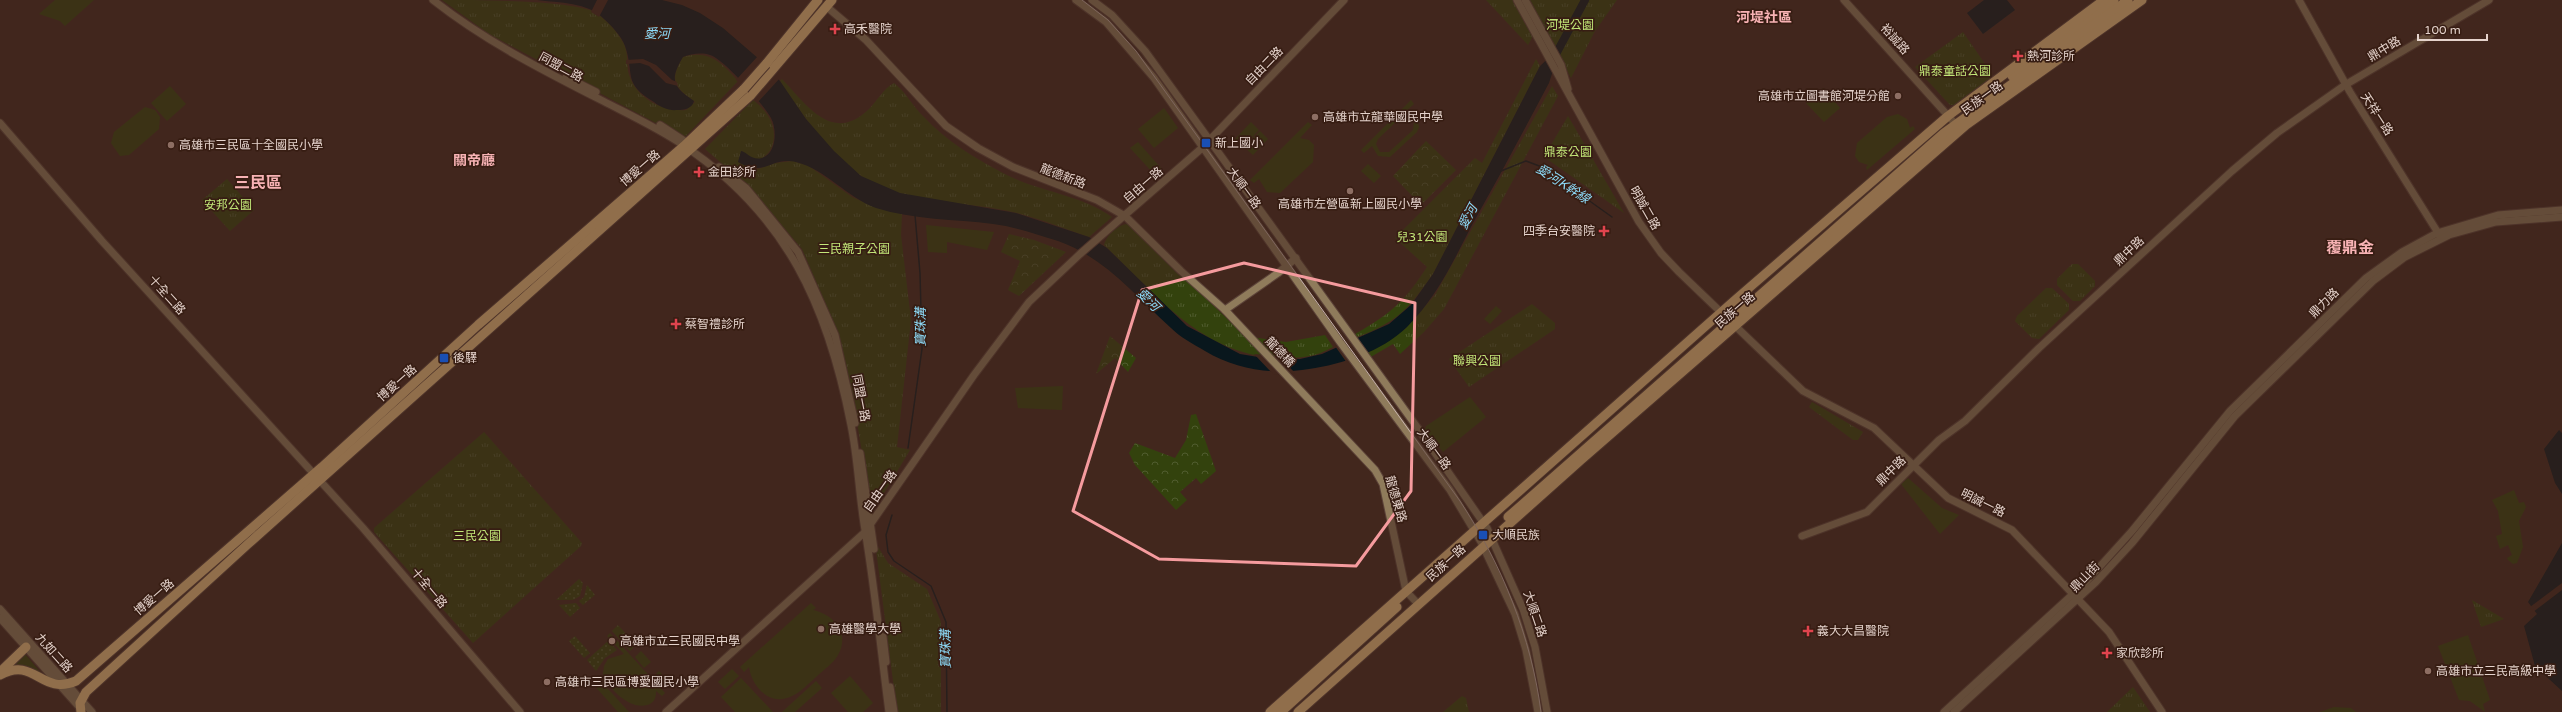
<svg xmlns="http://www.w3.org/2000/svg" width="2562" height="712" font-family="'Varela Round','Noto Sans TC',sans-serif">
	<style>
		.grass { fill: #33420d; fill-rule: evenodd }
		.forest { fill: url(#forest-crowns) }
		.park { fill: url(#park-tufts) }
		.garden { fill: url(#garden-dots) }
		.water { fill: #09171d }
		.pier { fill: #42271d }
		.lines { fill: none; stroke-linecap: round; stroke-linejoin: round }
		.stream { stroke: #09171d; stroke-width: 1.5 }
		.river { stroke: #09171d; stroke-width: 8 }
		.minor-casing { stroke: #5c4339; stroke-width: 9 }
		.major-casing { stroke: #5c4339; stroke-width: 11 }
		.minor { stroke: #8f7b5b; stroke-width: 7 }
		.major { stroke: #f0c683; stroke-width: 9 }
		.tram { stroke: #c7b3ab; stroke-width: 1 }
		.major-bridge-casing { stroke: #5c4339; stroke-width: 11; stroke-linecap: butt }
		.major-bridge { stroke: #f0c683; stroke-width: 9 }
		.marked { fill: none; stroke: #f59b9e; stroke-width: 3; stroke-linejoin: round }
		.health-dot { fill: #e0444e; stroke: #371d13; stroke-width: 1.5 }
		.education-dot { fill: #8d6e63; stroke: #371d13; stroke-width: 1.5 }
		.transit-dot { fill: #1a4fb4; stroke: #371d13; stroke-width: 1.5 }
		.labels { text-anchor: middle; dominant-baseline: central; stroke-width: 3.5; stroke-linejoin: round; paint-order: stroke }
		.park-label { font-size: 12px; fill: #c2e778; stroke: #371d13 }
		.poi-label { font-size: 12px; fill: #e5d3cc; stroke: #371d13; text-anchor: start }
		.street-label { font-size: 12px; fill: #e5d3cc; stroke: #371d13 }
		.water-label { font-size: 13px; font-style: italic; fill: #8cd9f7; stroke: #371d13 }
		.quarter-label { font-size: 14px; font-weight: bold; fill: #f7b2b4; stroke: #371d13 }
		.district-label { font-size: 16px; font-weight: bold; fill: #f7b2b4; stroke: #371d13 }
	</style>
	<defs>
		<pattern id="forest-crowns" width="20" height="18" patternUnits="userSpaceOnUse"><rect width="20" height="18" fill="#33420d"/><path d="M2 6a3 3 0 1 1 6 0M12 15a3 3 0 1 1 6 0" fill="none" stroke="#505c2f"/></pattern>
		<pattern id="park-tufts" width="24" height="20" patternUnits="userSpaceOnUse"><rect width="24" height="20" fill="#33420d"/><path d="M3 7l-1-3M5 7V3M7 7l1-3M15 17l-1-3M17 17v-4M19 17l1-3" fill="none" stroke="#505c2f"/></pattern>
		<pattern id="garden-dots" width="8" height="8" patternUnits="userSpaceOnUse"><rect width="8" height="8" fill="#33420d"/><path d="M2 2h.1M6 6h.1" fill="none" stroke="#505c2f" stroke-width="1.8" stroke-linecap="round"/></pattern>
	</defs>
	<rect width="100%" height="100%" fill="#42271d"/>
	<g class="grass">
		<path d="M55,0H94L65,26L60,21L39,14Z"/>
		<path d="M170,86L186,104L167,121L151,103Z"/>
		<path d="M1823,88L1840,108L1824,122L1806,103Z"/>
		<path d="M1411,100L1414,104L1406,111L1417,118L1419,127L1417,132L1390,157L1378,156L1372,146L1364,153L1361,150ZM1407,116L1414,122L1413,130L1389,152H1380L1376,144L1378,139L1400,118Z"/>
		<path d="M145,107L155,110L160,117L159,129L129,155L120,156L111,143L114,132Z"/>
		<path d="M1164,108L1178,128L1154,148L1138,129Z"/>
		<path d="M1898,114L1907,119L1910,128L1913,126L1915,129L1867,170L1866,167L1868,165L1859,162L1855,156L1857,143L1887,117Z"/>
		<path d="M1251,122L1259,130L1243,147L1235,139Z"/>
		<path d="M1308,122L1312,125L1300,138L1309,140L1314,145L1313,162L1280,193L1267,192L1259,179L1254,183L1250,180Z"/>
		<path d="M1260,131L1268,139L1253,155L1244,147Z"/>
		<path d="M1138,142L1161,168L1154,174L1130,148Z"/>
		<path d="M1368,164L1381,176L1374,183L1361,171Z"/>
		<path d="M926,225L994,232L987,250L947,242V253L928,252Z"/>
		<path d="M1496,306L1502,311L1490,324L1484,319Z"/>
		<path d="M1063,386L1062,410L1018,408L1015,388Z"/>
		<path d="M1470,397L1486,417L1443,452L1425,430L1426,426Z"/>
		<path d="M1908,478L1942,508L1959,515L1940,534L1901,484Z"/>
		<path d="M2514,490L2519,503L2524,502L2526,507L2519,521L2523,547L2517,563L2513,564L2508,560L2507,558L2512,555L2508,545L2500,549L2496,536L2502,534L2498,511L2492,500Z"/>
		<path d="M811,603L816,608L813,610C835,615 850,634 838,655C833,664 823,670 816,677C809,683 801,692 792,696C770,707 752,687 749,667L744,672L740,667Z"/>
		<path d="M610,633L665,693L662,696L656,691C656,697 655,701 650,704C632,712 609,690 603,674L604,666L608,659L624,654L607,636Z"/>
		<path d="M2468,635L2490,700L2483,704L2485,712L2470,701L2459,700L2438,646Z"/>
		<path d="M641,651L651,662L644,668L635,657Z"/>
		<path d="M24,653L42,674L41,675L24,666L9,665Z"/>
		<path d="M732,669L739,676L725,689L718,682Z"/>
		<path d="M659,671L669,681L663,687L653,677Z"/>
		<path d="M850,676L873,703L863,712H848L831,693Z"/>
		<path d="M598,678L629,712H618L592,683Z"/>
		<path d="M741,678L773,712H735L721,697Z"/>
		<path d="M816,681L822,688L795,712H782Z"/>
		<path d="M2334,707L2351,708L2356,712H2320Z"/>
	</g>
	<g class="forest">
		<path d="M1426,141L1456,170L1422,204H1420L1393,176Z"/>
		<path d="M1009,234L1034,240L1066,252L1019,296L1008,290L1020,261L1001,252Z"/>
		<path d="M1110,336L1136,358L1128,372L1115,358L1096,374Z"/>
		<path d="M1196,414L1216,471L1201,484L1196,478L1180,492L1187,500L1176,510L1135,465L1129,453L1135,443L1175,458L1186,440L1191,415Z"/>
		<path d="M618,625L636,645L630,651L612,631Z"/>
	</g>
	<g class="park">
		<path d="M442,0C476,0 564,0 593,11C604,17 618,32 624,44C628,53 627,62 628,71C634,97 661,112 686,110L695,102C674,87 669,80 683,57C709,49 722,63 738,81L684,138L489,34Z"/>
		<path d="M1486,0H1513L1533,36L1528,45Z"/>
		<path d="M1530,0H1617L1595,31L1571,78Z"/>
		<path d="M1963,32L1992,74L1991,78L1954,105H1950L1915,67Z"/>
		<path d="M1536,59L1540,66L1433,274C1409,308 1398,322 1357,337L1355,334C1392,313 1404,302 1427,267L1395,238L1475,158L1482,163Z"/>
		<path d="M782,79C806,104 832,145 869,109C877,101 884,88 894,83C906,92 913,107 924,117C945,140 976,159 1003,173C1038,192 1080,194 1112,217L1089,237C1065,229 1041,219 1017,213C967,200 905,206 861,176C828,152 802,115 780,81Z"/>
		<path d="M1552,86L1558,96L1444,309L1424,332L1400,354L1393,344L1369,358L1366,354L1405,329L1435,295Z"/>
		<path d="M753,100C797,133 761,179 742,151L738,162L758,169L775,163L793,161L809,166L852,197L875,207L902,214L901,235L911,320L897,447L910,450L875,508H871L858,428L837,330L802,249L748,186L705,149Z"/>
		<path d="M1568,116L1624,213L1544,157Z"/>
		<path d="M227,179L254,210L230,231L202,200Z"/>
		<path d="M1129,224L1245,336L1286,342L1325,335L1333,347C1316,357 1301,358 1281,358C1202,356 1157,295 1104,245C1106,236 1119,223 1129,224Z"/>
		<path d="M2072,264H2078L2095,281V286L2080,301H2073L2057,285V279Z"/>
		<path d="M2046,288H2052L2069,304V310L2039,339L2032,338L2015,321L2017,316Z"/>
		<path d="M1532,304L1555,323V329L1469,387L1449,359Z"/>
		<path d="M1812,402L1863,432L1858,440H1853L1809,407Z"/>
		<path d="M484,432L582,543L581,546L473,643L374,532V528Z"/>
		<path d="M875,542L888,563L927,589L941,622V712H897Z"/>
		<path d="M2472,600L2504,619L2481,627Z"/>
		<path d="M2133,687L2150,712H2107Z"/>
		<path d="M1462,696L1466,698L1469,712H1443Z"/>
	</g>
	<g class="garden">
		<path d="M579,579L583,583L580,596L573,600H556Z"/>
		<path d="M587,585L595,595L583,605L579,601L584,597Z"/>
		<path d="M576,603L580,608L570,617L559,605Z"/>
		<path d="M575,636L590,653L584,658L569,641Z"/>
		<path d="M608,641L617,650L605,658L596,671L587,660Z"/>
	</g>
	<g class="water">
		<path d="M537,0H662L682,5L700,13L723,28L759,59L780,81L806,119L834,151L861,176L900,193L1016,213L1089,237L1107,248L1187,326L1240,354L1264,358L1300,359L1322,354L1389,324L1411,305L1433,274L1540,66L1561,46L1549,83C1524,130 1499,177 1473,223C1454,260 1437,297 1407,327C1381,352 1343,364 1309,369C1273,375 1237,370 1205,351C1193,344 1180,337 1171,328C1134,295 1106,258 1058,241C1036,234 1016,227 993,224C954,219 914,220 876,208C846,197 827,170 796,162C771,156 765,178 738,162L741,151C747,152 752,161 762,158C777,153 777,129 771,118C764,105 723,58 710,55C701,52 691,54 683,57C669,80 673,87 694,101C692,109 684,110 677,110C669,111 660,107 654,102C622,83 635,74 625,46C622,37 611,25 604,19C588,2 559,3 537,0Z"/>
		<path d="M1984,0H2007L2015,10L1983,34L1967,13Z"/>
		<path d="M2559,430L2562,433V494L2555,483L2544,449Z"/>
		<path d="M2562,543V691L2535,666L2524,626L2537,614L2528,602Z"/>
	</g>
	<g class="pier">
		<path d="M597,0H608L599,17L591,12Z"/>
		<path d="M758,56L780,78L758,102L736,80Z"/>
		<path d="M643,59L656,65L672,80L677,82L678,86L666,83L649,66L640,63L626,64V60Z"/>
		<path d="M1355,336L1367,354L1347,363L1335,346Z"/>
		<path d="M1254,354L1279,356L1295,373L1274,375Z"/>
		<path d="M2562,583V590L2533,612L2530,607Z"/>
	</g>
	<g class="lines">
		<g class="stream">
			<path d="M1501,171L1526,161L1542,167L1612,217"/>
			<path d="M908,448L922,349L920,273L915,215"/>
			<path d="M892,515L886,535L888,552L894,561L931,586L946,622L947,712"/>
		</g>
		<path class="river" d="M1556,54L1585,0"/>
		<defs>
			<g id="minor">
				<path d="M433,0C485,41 544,71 603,101C630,115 658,128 683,145C787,214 828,307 851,425C858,459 859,495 865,530C875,590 881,651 889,712"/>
				<path d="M1076,0L1106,22L1154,78L1340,342L1450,490L1481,542L1515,614L1526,650L1538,712"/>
				<path d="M1092,0L1112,15L1145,51L1417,427L1487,528L1523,609L1535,647L1547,712"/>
				<path d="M1517,0L1639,222L1661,253L1679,272L1803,391L1874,428L1948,498L2012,530L2109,632L2162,712"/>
				<path d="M1525,0L1561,65L1568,89"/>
				<path d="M1844,0L1959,128"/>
				<path d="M2299,0L2350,92L2440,236"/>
				<path d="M827,7L866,40L946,126L978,148L1013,167L1097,200L1125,216L1181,271L1225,310L1278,273L1296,258"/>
				<path d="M566,77L596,92"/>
				<path d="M0,123L102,241L363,528L520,712"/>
				<path d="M660,125L692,146"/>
				<path d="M719,167L746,188L798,252L835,335L855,423"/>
				<path d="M1225,310L1375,470L1383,484L1406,591L1418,604"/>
				<path d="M860,453L874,549"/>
				<path d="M1802,536L1867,512L1939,440L1965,421L2039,348L2232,171L2277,133L2345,85L2489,0"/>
				<path d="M0,609L92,712"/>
				<path d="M0,618L81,709"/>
				<path d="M883,637L886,662"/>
				<path d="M890,687L894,712"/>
				<path d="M666,712L865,532L974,375L1029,302L1080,254L1202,148L1344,0"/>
				<path d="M1944,712L2084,584L2132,531L2230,411L2366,278L2402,252L2437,233L2498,215L2562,210"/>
				<path d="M1954,712L2096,582L2132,543L2235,416L2373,281L2405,257L2449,235L2496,222L2562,217"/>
			</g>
			<g id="major">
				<path d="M766,64L818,0"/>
				<path d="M2012,76L2114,0"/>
				<path d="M1508,517L1944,133L2128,0"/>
				<path d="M0,672L26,647"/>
				<path d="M0,675C35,656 41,696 76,681L322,467L478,325L684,146L744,89"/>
				<path d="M81,712L80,703L86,692L248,544L750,96L832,0"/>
				<path d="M1270,712L1735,300L1948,116L2104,0"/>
				<path d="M1281,712L1397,607"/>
				<path d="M1298,712L1581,460L1966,125L2142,0"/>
			</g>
		</defs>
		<use href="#minor" class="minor-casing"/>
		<use href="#major" class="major-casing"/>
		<use href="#minor" class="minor"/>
		<use href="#major" class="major"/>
		<path class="tram" d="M1082,0L1108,20L1136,51L1460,501C1502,565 1531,636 1541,712"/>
		<defs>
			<path id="major-bridge" d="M744,89L766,64"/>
		</defs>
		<use href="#major-bridge" class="major-bridge-casing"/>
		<use href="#major-bridge" class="major-bridge"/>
	</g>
	<path d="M0 0H2562V712H0ZM1244,263L1415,303L1411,491L1356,566L1159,559L1073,511L1142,290Z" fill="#42271d" fill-opacity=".55" fill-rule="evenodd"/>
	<path class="marked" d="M1244,263L1415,303L1411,491L1356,566L1159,559L1073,511L1142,290Z"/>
	<g class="health-dot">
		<path d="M833 23h4v4h4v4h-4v4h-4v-4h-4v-4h4z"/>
		<path d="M2016 50h4v4h4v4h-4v4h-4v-4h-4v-4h4z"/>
		<path d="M697 166h4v4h4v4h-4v4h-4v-4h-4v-4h4z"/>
		<path d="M1602 225h4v4h4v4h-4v4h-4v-4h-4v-4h4z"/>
		<path d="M674 318h4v4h4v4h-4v4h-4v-4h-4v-4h4z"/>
		<path d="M1806 625h4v4h4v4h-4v4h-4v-4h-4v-4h4z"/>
		<path d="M2105 647h4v4h4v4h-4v4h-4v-4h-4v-4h4z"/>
	</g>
	<g class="education-dot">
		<circle cx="1898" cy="96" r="4"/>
		<circle cx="1315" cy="117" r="4"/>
		<circle cx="171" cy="145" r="4"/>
		<circle cx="1350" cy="191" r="4"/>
		<circle cx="821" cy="629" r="4"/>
		<circle cx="612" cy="641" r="4"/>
		<circle cx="2428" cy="671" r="4"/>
		<circle cx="547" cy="682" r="4"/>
	</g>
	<g class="transit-dot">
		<rect x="1201" y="138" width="10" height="10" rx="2"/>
		<rect x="439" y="353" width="10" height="10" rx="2"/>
		<rect x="1478" y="530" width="10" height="10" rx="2"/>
	</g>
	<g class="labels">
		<g class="park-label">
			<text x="1570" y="25">河堤公園</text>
			<text x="1955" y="71">鼎泰童話公園</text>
			<text x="1568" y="152">鼎泰公園</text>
			<text x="228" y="205">安邦公園</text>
			<text x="1422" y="237">兒31公園</text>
			<text x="854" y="249">三民親子公園</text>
			<text x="1477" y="361">聯興公園</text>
			<text x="477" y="536">三民公園</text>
		</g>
		<g class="poi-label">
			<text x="844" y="29">高禾醫院</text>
			<text x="2027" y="56">熱河診所</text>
			<text x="1890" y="96" text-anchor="end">高雄市立圖書館河堤分館</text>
			<text x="1323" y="117">高雄市立龍華國民中學</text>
			<text x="1215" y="143">新上國小</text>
			<text x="179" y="145">高雄市三民區十全國民小學</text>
			<text x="708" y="172">金田診所</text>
			<text x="1350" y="204" text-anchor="middle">高雄市左營區新上國民小學</text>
			<text x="1595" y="231" text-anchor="end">四季台安醫院</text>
			<text x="685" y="324">蔡智禮診所</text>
			<text x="453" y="358">後驛</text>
			<text x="1492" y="535">大順民族</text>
			<text x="829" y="629">高雄醫學大學</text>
			<text x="1817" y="631">義大大昌醫院</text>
			<text x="620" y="641">高雄市立三民國民中學</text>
			<text x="2116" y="653">家欣診所</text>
			<text x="2436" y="671">高雄市立三民高級中學</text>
			<text x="555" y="682">高雄市三民區博愛國民小學</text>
		</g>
		<g class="street-label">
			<text transform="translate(1895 39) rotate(48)">裕誠路</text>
			<text transform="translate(2384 49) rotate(-31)">鼎中路</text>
			<text transform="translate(1264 66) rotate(-46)">自由二路</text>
			<text transform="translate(561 67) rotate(28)">同盟二路</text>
			<text transform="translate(1982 98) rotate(-36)">民族一路</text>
			<text transform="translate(2377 114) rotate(57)">天祥一路</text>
			<text transform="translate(640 168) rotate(-41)">博愛一路</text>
			<text transform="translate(1063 176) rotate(21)">龍德新路</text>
			<text transform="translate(1143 185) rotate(-41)">自由一路</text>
			<text transform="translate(1244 188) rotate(54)">大順一路</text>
			<text transform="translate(1645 208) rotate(60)">明誠二路</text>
			<text transform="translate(2129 251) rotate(-43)">鼎中路</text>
			<text transform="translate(167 295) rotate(48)">十全二路</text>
			<text transform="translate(2324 303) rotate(-45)">鼎力路</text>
			<text transform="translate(1735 310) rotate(-41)">民族一路</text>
			<text transform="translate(1280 352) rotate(47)">龍德橋</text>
			<text transform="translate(397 383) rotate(-42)">博愛一路</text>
			<text transform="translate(861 398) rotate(79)">同盟一路</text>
			<text transform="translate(1434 449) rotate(54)">大順一路</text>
			<text transform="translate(1891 471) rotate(-45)">鼎中路</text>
			<text transform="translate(880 491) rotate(-55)">自由一路</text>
			<text transform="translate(1396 499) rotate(74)">龍德東路</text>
			<text transform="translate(1983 503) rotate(26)">明誠一路</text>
			<text transform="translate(1446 563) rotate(-42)">民族一路</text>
			<text transform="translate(2085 577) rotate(-46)">鼎山街</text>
			<text transform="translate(429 588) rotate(50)">十全一路</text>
			<text transform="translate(154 597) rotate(-41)">博愛一路</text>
			<text transform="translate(1535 614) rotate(71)">大順二路</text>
			<text transform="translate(54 653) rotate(48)">九如二路</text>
		</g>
		<g class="water-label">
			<text x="657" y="34">愛河</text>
			<text transform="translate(1563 184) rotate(33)">愛河K幹線</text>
			<text transform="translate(1468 217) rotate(-62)">愛河</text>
			<text transform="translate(1148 300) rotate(45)">愛河</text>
			<text transform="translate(921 327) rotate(-90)">寶珠溝</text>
			<text transform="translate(946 649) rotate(-91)">寶珠溝</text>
		</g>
		<g class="quarter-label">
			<text x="1764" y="17">河堤社區</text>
			<text x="474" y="160">關帝廳</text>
		</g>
		<g class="district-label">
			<text x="258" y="183">三民區</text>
			<text x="2350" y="248">覆鼎金</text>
		</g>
	</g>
	<path d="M2418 34v6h69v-6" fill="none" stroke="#e5d3cc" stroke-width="2"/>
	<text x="2424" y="34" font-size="12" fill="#e5d3cc" stroke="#371d13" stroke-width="3" paint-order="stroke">100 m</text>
</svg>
